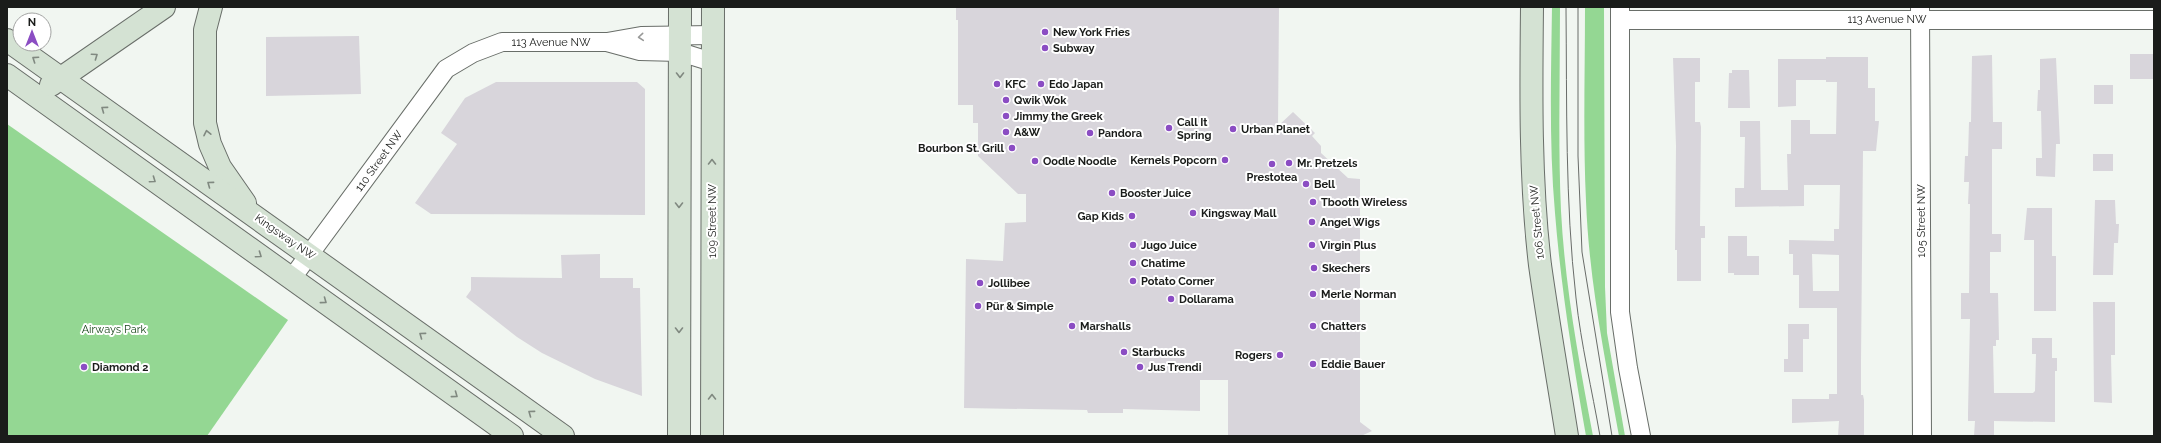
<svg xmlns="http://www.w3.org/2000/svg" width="2161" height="443" font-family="Raleway,sans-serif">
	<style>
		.green { fill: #94d793 }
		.building { fill: #d8d5db; fill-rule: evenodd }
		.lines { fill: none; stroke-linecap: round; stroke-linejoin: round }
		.street-casing { stroke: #696e69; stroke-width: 20 }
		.secondary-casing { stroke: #696e69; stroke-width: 24 }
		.street { stroke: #fff; stroke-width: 18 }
		.secondary { stroke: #d4e2d3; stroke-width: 22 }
		.tram { stroke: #696c69; stroke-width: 1 }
		.oneway { stroke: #989998 }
		.oneway2 { stroke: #808980 }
		.poi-dot { fill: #8b4dc3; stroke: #fff; stroke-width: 1.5 }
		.labels { text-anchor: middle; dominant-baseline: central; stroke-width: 4; stroke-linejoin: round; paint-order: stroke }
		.street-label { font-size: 11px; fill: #1a1c1a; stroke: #fff }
		.poi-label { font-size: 11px; font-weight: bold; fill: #1a1c1a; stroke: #fff; text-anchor: start }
		.park-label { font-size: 11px; fill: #174619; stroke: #fff }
	</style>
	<rect width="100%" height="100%" fill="#f1f6f1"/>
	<g class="green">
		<path d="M1552,7H1560C1560,75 1558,143 1561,211C1565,287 1579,361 1593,436H1586C1573,362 1561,288 1555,213C1549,145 1551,76 1552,7Z"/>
		<path d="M1585,7H1604L1605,287L1607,333L1625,436H1619C1605,358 1589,281 1586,201C1583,137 1585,72 1585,7Z"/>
		<path d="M7,124L288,320L207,436H7Z"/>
	</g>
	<g class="building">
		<path d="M956,7H1279L1278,126L1293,112L1315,133L1312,136L1321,146V153L1348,178L1360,179V422L1372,431L1361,436H1228V380H1200V411L1123,409V413H1088L1087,410L964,408L966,259L1003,261L1005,223L1026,222V194H1018L978,156V123H973V105H958V20H956Z"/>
		<path d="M359,36L361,94L266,96V37Z"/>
		<rect x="2130" y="54" width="24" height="25"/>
		<path d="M1992,55L1993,122H2002V149H1992V234H2001V252H1990V293H1998L1999,340H1996V346H1993L1994,393H2033L2035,391L2036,354H2032V338H2052V358H2057V371H2055V422L1994,421V436H1974L1975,421H1968V413L1970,319H1961V293H1969L1970,204H1968L1969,182H1964L1965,156H1968L1969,122H1971L1972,56Z"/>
		<path d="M1826,57H1868V88H1875V121H1879L1876,151H1863L1861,361V395H1863L1864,400V436H1838L1839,421L1792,423V399H1829V394H1837V308H1799V275H1793V254H1789V240L1834,241V229H1839L1840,185H1804V206L1735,207V188H1744L1745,137H1740V121H1760L1761,190H1788L1787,154H1791V120H1810V134H1836L1837,82H1826V80H1796V106L1778,107V59H1826ZM1812,254L1839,255V291H1813Z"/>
		<path d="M1673,58H1700V82H1695V122H1700L1701,127L1700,226H1705V238H1701V281H1677V250H1675L1676,146Z"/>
		<path d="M2056,58L2060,144H2056L2055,177L2036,176V158H2042L2041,111H2037L2038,90H2040V59Z"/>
		<path d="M1732,70H1749L1750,108H1728L1729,73H1732Z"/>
		<path d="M496,82H637L645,89V215L431,214L415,203L457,144L441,133L465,98Z"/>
		<rect x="2094" y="85" width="19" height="19"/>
		<rect x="2093" y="154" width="20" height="17"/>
		<path d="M2095,200H2115L2116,224H2119L2118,243H2114L2113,275H2093Z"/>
		<path d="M2027,208H2052V256H2056V311H2034V240H2024Z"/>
		<path d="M1728,236H1747V256H1759V275H1734V273H1728Z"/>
		<path d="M600,254V278H633V288H640L642,396L595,379L542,353L517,337L466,297L471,290V277L562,278L561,255Z"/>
		<path d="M2093,302H2115V355H2111L2112,403L2094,402Z"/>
		<path d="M1788,324H1809V339H1803V372H1784V359H1788Z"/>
	</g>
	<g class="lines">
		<defs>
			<g id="street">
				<path d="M1620,7V312L1628,368L1641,436"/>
				<path d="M1920,7L1922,436"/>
				<path d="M1620,20H2154"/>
				<path d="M712,62L680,52L640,51L607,42L641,36L713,35"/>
				<path d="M292,278L446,69L473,53L502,42H607"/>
			</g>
			<g id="secondary">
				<path d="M211,7L205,30V123L210,144L220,167L245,203"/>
				<path d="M1532,7C1531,93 1530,180 1540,265C1548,322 1558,379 1567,436"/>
				<path d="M7,40L563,436"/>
				<path d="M7,75L512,436"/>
				<path d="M51,85L164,7"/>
				<path d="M679,436L680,7"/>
				<path d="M712,436L713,7"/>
			</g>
		</defs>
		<use href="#street" class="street-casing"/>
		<use href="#secondary" class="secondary-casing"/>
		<use href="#street" class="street"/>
		<use href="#secondary" class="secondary"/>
		<g class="tram">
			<path d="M1566,7C1567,104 1565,201 1576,298C1581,344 1592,390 1600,436"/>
			<path d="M1578,7V156L1582,252L1612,436"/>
		</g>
	</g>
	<defs><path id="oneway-chevron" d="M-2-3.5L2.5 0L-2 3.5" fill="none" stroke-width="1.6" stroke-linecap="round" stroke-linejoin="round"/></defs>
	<use class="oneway" href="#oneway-chevron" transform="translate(641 37) rotate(175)"/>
	<g class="oneway2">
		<use href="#oneway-chevron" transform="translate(95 56) rotate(-35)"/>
		<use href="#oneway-chevron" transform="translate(35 59) rotate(-146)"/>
		<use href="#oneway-chevron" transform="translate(680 75) rotate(90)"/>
		<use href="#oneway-chevron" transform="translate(104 109) rotate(-144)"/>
		<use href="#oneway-chevron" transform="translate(207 133) rotate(-102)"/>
		<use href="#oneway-chevron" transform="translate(712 162) rotate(-90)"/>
		<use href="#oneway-chevron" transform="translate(153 180) rotate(35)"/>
		<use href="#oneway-chevron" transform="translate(210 184) rotate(-144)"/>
		<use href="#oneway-chevron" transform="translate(679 205) rotate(90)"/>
		<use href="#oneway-chevron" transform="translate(259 255) rotate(35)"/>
		<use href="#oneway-chevron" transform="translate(324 301) rotate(36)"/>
		<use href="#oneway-chevron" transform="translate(679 330) rotate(90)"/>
		<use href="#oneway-chevron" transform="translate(422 335) rotate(-144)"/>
		<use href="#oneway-chevron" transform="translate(455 395) rotate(36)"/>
		<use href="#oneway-chevron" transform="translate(712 397) rotate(-90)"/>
		<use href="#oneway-chevron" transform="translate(531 413) rotate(-144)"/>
	</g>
	<g class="poi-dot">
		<circle cx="1045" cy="32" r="4"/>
		<circle cx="1045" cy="48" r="4"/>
		<circle cx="997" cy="84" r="4"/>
		<circle cx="1041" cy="84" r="4"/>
		<circle cx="1006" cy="100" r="4"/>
		<circle cx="1006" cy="116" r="4"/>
		<circle cx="1169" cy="128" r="4"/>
		<circle cx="1233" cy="129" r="4"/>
		<circle cx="1006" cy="132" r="4"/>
		<circle cx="1090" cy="133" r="4"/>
		<circle cx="1012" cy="148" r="4"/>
		<circle cx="1225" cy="160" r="4"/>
		<circle cx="1035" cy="161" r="4"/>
		<circle cx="1289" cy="163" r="4"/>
		<circle cx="1272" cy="164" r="4"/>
		<circle cx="1306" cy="184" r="4"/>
		<circle cx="1112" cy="193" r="4"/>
		<circle cx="1313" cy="202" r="4"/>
		<circle cx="1193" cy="213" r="4"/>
		<circle cx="1132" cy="216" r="4"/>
		<circle cx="1312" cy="222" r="4"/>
		<circle cx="1133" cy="245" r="4"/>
		<circle cx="1312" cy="245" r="4"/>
		<circle cx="1133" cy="263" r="4"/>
		<circle cx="1314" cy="268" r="4"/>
		<circle cx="1133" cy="281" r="4"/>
		<circle cx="980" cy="283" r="4"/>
		<circle cx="1313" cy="294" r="4"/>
		<circle cx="1171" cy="299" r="4"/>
		<circle cx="978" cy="306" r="4"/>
		<circle cx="1072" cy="326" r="4"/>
		<circle cx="1313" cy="326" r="4"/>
		<circle cx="1124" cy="352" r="4"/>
		<circle cx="1280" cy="355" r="4"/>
		<circle cx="1313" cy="364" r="4"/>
		<circle cx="84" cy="367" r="4"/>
		<circle cx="1140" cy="367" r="4"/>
	</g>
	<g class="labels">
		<g class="street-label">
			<text x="1887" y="19">113 Avenue NW</text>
			<text x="551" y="42">113 Avenue NW</text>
			<text transform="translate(379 161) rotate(-54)">110 Street NW</text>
			<text transform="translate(712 221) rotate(-90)">109 Street NW</text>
			<text transform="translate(1921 221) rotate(-90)">105 Street NW</text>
			<text transform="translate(1537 222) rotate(-95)">106 Street NW</text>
			<text transform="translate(285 237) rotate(35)">Kingsway NW</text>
		</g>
		<g class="poi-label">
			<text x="1053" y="32">New York Fries</text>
			<text x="1053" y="48">Subway</text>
			<text x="1005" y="84">KFC</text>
			<text x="1049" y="84">Edo Japan</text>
			<text x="1014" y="100">Qwik Wok</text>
			<text x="1014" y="116">Jimmy the Greek</text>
			<text x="1177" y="122">Call It<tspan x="1177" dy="13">Spring</tspan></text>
			<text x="1241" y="129">Urban Planet</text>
			<text x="1014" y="132">A&amp;W</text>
			<text x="1098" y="133">Pandora</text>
			<text x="1004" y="148" text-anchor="end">Bourbon St. Grill</text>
			<text x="1217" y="160" text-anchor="end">Kernels Popcorn</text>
			<text x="1043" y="161">Oodle Noodle</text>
			<text x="1297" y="163">Mr. Pretzels</text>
			<text x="1272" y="177" text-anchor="middle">Prestotea</text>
			<text x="1314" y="184">Bell</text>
			<text x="1120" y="193">Booster Juice</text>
			<text x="1321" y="202">Tbooth Wireless</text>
			<text x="1201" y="213">Kingsway Mall</text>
			<text x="1124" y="216" text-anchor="end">Gap Kids</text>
			<text x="1320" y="222">Angel Wigs</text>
			<text x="1141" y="245">Jugo Juice</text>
			<text x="1320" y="245">Virgin Plus</text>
			<text x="1141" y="263">Chatime</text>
			<text x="1322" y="268">Skechers</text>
			<text x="1141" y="281">Potato Corner</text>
			<text x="988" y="283">Jollibee</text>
			<text x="1321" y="294">Merle Norman</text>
			<text x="1179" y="299">Dollarama</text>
			<text x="986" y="306">Pür &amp; Simple</text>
			<text x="1080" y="326">Marshalls</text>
			<text x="1321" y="326">Chatters</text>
			<text x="1132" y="352">Starbucks</text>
			<text x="1272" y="355" text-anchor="end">Rogers</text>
			<text x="1321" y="364">Eddie Bauer</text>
			<text x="92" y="367">Diamond 2</text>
			<text x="1148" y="367">Jus Trendi</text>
		</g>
		<g class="park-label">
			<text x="114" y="329">Airways Park</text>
		</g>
	</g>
	<rect width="2161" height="443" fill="none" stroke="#1a1c1a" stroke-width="16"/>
	<g transform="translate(32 32)"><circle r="19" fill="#ffffff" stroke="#a3a4a3"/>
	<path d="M0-3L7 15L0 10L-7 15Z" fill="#8b4dc3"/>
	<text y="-6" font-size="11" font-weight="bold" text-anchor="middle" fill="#1a1c1a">N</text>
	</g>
</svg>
